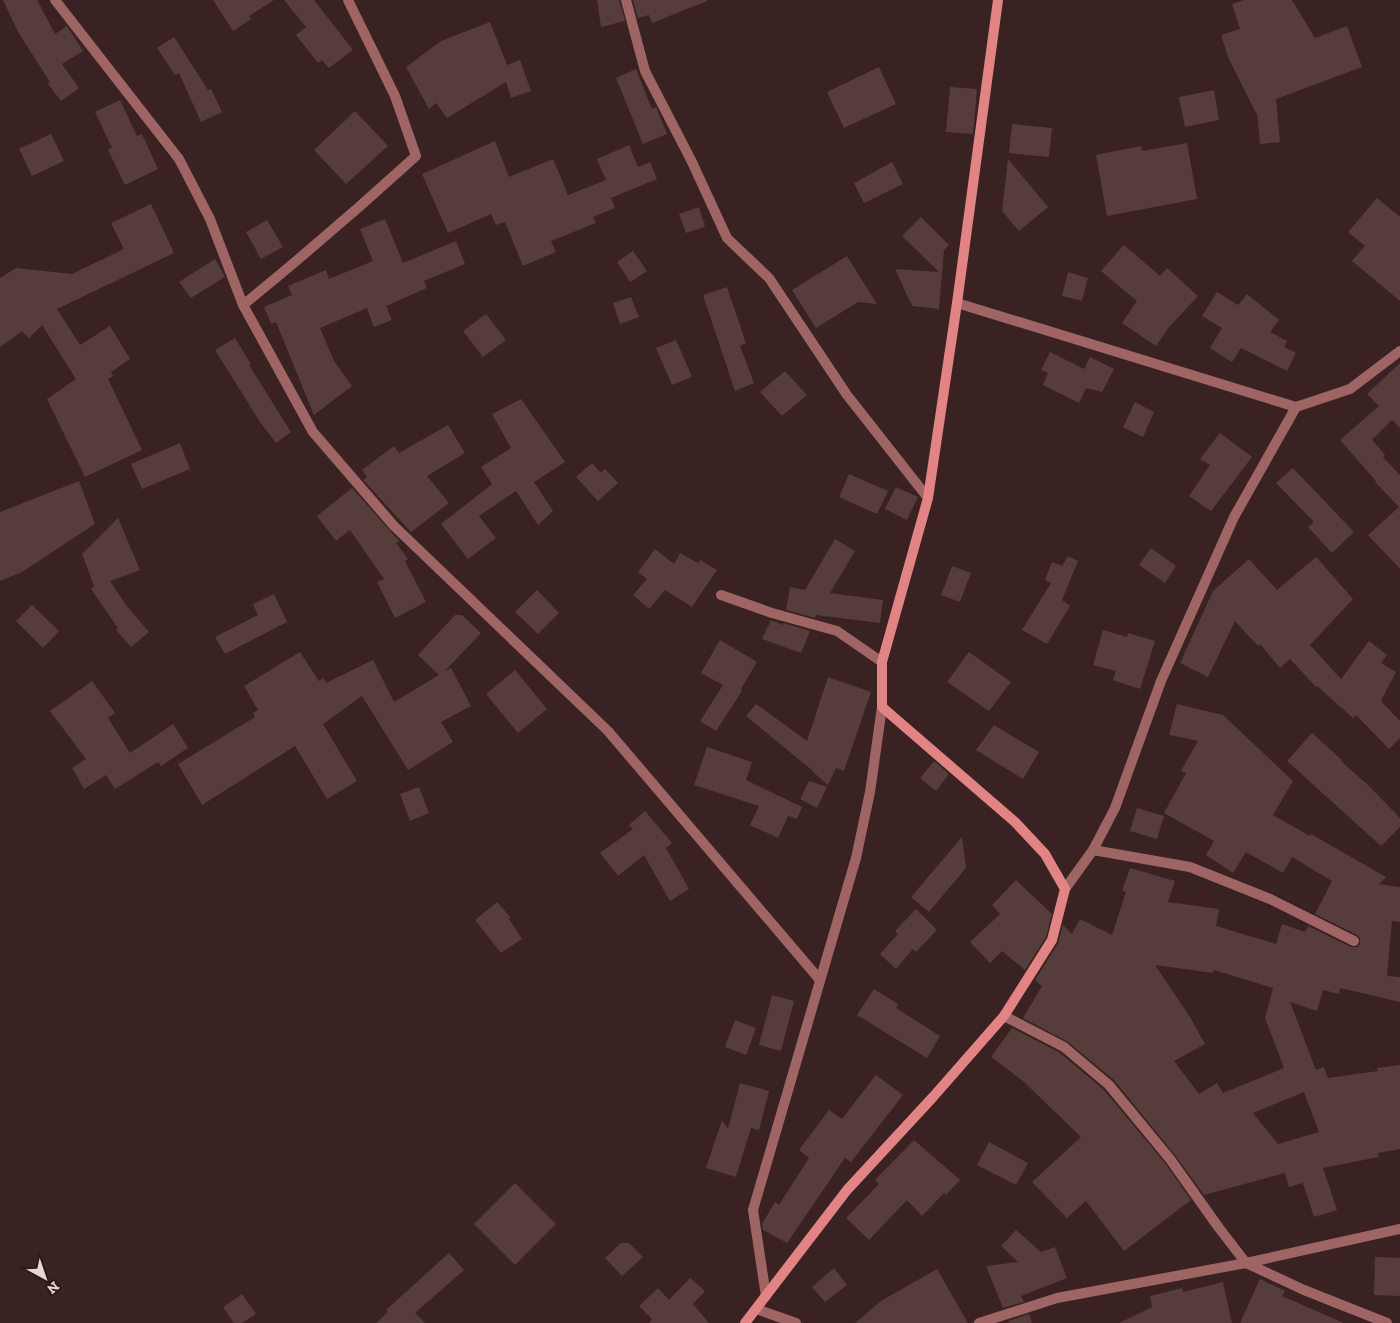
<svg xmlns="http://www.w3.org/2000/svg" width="1400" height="1323" font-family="'Zilla Slab',serif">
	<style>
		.building { fill: #563c3b; fill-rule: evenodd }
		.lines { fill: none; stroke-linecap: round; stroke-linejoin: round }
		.street { stroke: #9f6464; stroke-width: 10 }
		.secondary { stroke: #e28484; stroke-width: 10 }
	</style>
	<rect width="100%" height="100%" fill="#3a2222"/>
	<g class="building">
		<path d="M3,0H37L55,34L67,26L83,51L62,64L79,88L61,101L48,84L50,82L18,32Z"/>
		<path d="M213,0H274L249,16L251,19L233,31Z"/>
		<path d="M284,0H314L353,50L329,68L322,60L318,63L296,35L306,27Z"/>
		<path d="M597,0H619L625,21L601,27Z"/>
		<path d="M633,0H707V1L652,23L649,15L638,18Z"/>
		<path d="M1244,0H1292L1315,38L1347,26L1362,67L1276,99L1280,142L1260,144L1257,113H1256L1228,57L1221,35L1240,29L1232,4Z"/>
		<path d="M490,22L507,65L520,60L531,91L511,98L506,82L447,118L436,103L429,109L406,67L441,41Z"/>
		<path d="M174,37L208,90L211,89L222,112L201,122L179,73L175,75L157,48Z"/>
		<path d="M879,67L896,104L844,128L827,92Z"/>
		<path d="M636,69L652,109L656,107L667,134L643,144L616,78Z"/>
		<path d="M950,87L977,89L973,134L946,132Z"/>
		<path d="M1214,90L1219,120L1185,127L1179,97Z"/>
		<path d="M120,100L137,136L142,134L158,169L125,185L108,150L112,148L95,112Z"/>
		<path d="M355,111L388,146L346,184L314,150Z"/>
		<path d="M1012,124L1052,128L1049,157L1009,153Z"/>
		<path d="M51,134L64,161L32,176L19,149Z"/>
		<path d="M495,141L509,177L553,159L568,195L606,180L597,159L629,145L638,167L650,162L657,179L611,198L615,208L593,217L596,223L551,241L556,252L523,266L505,222L496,225L491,214L448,233L422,174Z"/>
		<path d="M1187,143L1197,199L1107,216L1096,155L1141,146L1142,151Z"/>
		<path d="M1008,159L1048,207L1019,231L1002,211Z"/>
		<path d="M892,162L903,184L864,203L854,183Z"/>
		<path d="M1377,198L1400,217V301L1352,261L1365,246L1348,232Z"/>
		<path d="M151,204L174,253L57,309L80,345L110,326L130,359L111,372L113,376L108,379L142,450L85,477L47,399L76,379L42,325L29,338L22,331L0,347V278L16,268L72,274L124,249L111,223Z"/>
		<path d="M699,207L705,227L686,233L679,214Z"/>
		<path d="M921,217L949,245L944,250L939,309L912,306L895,269L939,272L902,236Z"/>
		<path d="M385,219L403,263L456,241L465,264L424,281L427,288L386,306L392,320L374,327L367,308L320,328L334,361L352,386L314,415L276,322L271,324L264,307L292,295L288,286L326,270L329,279L373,261L360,229Z"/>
		<path d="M267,220L283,247L261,259L246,232Z"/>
		<path d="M1124,245L1160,276L1167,268L1198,296L1169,327L1156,346L1122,323L1137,301L1101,271Z"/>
		<path d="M633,251L647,271L630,282L617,262Z"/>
		<path d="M847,256L877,304L858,302L816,328L792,290Z"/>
		<path d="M215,259L225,277L191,298L179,282Z"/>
		<path d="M1068,272L1088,278L1082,301L1062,296Z"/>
		<path d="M727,287L746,343L740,346L754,383L735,391L703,295Z"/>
		<path d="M1217,292L1238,305L1247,294L1279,320L1270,332L1287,341L1284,347L1296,353L1287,371L1241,348L1232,362L1210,348L1222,328L1202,316Z"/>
		<path d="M631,297L639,317L620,324L613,303Z"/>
		<path d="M486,314L506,340L483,357L463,331Z"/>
		<path d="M235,338L251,364L249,365L291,432L276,443L260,422L215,350Z"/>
		<path d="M676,340L692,377L672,385L656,348Z"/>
		<path d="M1050,352L1084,369L1090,357L1114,369L1102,392L1086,388L1079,403L1043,385L1048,373L1041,370Z"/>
		<path d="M1400,363V428L1392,420L1372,440L1385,455L1383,457L1400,475V569L1368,535L1399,507L1375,482L1376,481L1340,440L1379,406L1367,394Z"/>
		<path d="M785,371L807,395L782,416L760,392Z"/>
		<path d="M521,399L565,462L534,482L553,511L538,525L516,491L479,516L496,538L468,559L441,524L492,484L481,467L511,448L492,414Z"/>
		<path d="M1135,402L1154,412L1143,437L1123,427Z"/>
		<path d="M448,425L465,453L427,476L449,503L411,532L363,480L367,477L362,470L394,446L399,453Z"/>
		<path d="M1220,433L1252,457L1211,511L1189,496L1210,465L1200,459Z"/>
		<path d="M180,443L190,469L142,489L131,464Z"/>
		<path d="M592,463L601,473L605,469L618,483L598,501L576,477Z"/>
		<path d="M1293,468L1354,532L1332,553L1308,527L1314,522L1276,483Z"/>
		<path d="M849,474L888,491L877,514L839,497Z"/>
		<path d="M79,481L95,524L22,572L0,581V512Z"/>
		<path d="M896,487L918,497L907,520L885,509Z"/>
		<path d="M352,488L399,541L396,543L408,559L405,561L426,602L395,618L377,582L384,579L350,530L336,541L317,516Z"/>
		<path d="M118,518L140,570L110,581L126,605L149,632L131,647L116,630L118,628L91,589L94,586L82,554Z"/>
		<path d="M835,539L855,551L830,593L883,600L880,623L816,615L815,618L786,610L790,587L805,590Z"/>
		<path d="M1151,548L1176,566L1165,583L1139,565Z"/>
		<path d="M655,549L674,564L680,553L698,563L700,560L717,570L692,607L665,590L649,609L633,595L647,579L638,572Z"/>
		<path d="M1068,556L1078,561L1062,600L1070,606L1047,644L1022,630L1051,583L1045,580L1052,562L1062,566Z"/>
		<path d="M1316,557L1353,599L1310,645L1341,679L1369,641L1387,655L1381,663L1396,672L1381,701L1400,721V738L1389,749L1356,715L1353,718L1317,686L1316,687L1290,659L1280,668L1260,644L1258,646L1235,621L1208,677L1180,663L1213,591L1249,559L1277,590Z"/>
		<path d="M952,566L971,573L960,602L941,595Z"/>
		<path d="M537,590L559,613L538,634L515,612Z"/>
		<path d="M274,594L287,622L225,654L215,637L258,615L253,604Z"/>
		<path d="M32,605L59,631L43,648L16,621Z"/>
		<path d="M455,615H462L481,633L445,671L451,668L471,706L441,722L453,742L408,770L362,696L323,724L357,781L327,799L295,746L202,805L178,764L255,717L253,713L258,710L244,686L300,652L319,681L323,678L326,683L373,660L394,702L439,675L418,655Z"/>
		<path d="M771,620L783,625V623L810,631L801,653L762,639Z"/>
		<path d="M1103,630L1127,637L1128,633L1155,641L1140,689L1113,680L1116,671L1093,665Z"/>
		<path d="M720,640L757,662L741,689L742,691L716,731L700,721L723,685L701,673Z"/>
		<path d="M969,652L1011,682L989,711L947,682Z"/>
		<path d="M515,670L547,709L518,733L486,694Z"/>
		<path d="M828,677L871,692L844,771L836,768L828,785L813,772V771L746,716L756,704L807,741Z"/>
		<path d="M92,681L115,713L108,718L130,753L173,724L188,748L161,766L158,762L115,789L106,775L84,789L72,768L86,759L50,711Z"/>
		<path d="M1177,704L1223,715L1293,781L1273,815L1310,836L1311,834L1386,877L1379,884L1400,887V922L1392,921L1387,976L1400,977V1002L1340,988L1339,994L1323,990L1317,1011L1290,1002L1316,1070L1324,1067L1328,1078L1378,1071L1377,1068L1400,1065V1149L1378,1153L1379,1157L1323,1168L1337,1210L1314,1217L1303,1183L1289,1187L1285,1173L1204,1195L1175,1155L1114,1080L1068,1042L1023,1018L1042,986L1035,980L1058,943L1063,925L1072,934L1080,919L1112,935L1126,892L1122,891L1130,868L1175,881L1168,902L1219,909L1216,926L1276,944L1282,924L1305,932L1308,926L1351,947H1357L1360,944V938L1357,935L1315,914L1332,881L1292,857L1283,873L1246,852L1233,873L1206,855L1214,841L1164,813L1186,773L1181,771L1198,741L1169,735ZM1155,965L1213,973L1214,970L1273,988L1265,1018L1284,1068L1223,1093L1217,1083L1199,1094L1174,1061L1205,1044L1190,1017ZM1304,1092L1319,1132L1278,1144L1253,1113Z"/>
		<path d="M994,725L1039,752L1023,779L976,750Z"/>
		<path d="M1312,733L1342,760L1341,761L1369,786L1400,818V827L1381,846L1287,761Z"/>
		<path d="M707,747L752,762L746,780L802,807L797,819L788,816L778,838L750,825L759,806L694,785Z"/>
		<path d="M934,761L949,774L936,791L920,778Z"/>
		<path d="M809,781L827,787L817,808L800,799Z"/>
		<path d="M419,787L429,813L410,821L400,794Z"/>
		<path d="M1137,808L1164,816L1157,839L1130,831Z"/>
		<path d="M645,811L672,843L666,848L689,889L670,901L644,855L618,876L600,853L633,829L629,825Z"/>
		<path d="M962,837L966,868L929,912L911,897Z"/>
		<path d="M1016,880L1052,914L1046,937L1025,970L1002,951L990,963L970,942L1000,914L992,905Z"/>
		<path d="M497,902L511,918L509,919L522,939L501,953L475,920Z"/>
		<path d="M916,909L937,930L916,952L913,949L896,969L880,954L898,934L895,931Z"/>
		<path d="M874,989L898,1004L896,1008L940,1036L927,1058L857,1015Z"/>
		<path d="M772,995L794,1001L781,1051L759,1045Z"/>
		<path d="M735,1020L756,1028L746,1055L725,1047Z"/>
		<path d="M1012,1028L1060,1053L1104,1090L1165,1163L1191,1200L1124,1251L1086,1201L1067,1218L1032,1182L1081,1137L1023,1081L991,1057Z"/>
		<path d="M876,1075L903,1095L851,1162L845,1158L787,1243L763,1230L762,1224L775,1202L779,1205L809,1158L799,1150L829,1110L842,1119Z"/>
		<path d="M740,1083L769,1091L759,1130L751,1128L736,1177L706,1168L722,1120L728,1129Z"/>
		<path d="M914,1140L960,1180L946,1195L944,1193L922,1216L907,1200L869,1240L846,1218L879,1184L875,1180Z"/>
		<path d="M989,1142L1028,1163L1016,1185L977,1165Z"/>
		<path d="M515,1183L556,1224L515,1265L474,1224Z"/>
		<path d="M1016,1230L1041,1252L1055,1247L1067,1278L1021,1296L1024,1302L1003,1308L986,1266L1018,1262L1001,1246Z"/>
		<path d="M621,1243H629L643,1257L622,1276L605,1258Z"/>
		<path d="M449,1253L464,1270L415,1313L425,1323H376L388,1312L386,1310Z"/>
		<path d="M1375,1257L1400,1258V1296L1374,1295Z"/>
		<path d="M834,1268L847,1285L825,1302L812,1287Z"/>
		<path d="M937,1269L968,1323H855L881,1301Z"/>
		<path d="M690,1278L705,1291L693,1304L709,1323H649L652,1319L639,1306L658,1288L669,1300Z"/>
		<path d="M1260,1279L1285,1291L1282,1296L1344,1323H1240Z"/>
		<path d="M1223,1282L1232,1323H1119L1152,1307L1150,1296L1182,1288L1183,1292Z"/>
		<path d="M242,1294L256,1314L242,1323H234L223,1307Z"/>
		<path d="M1029,1314L1032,1323H1009L1008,1321Z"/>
	</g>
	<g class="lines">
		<g class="street">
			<path d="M55,0L179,159L210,219L243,305L313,432L394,526L608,731L820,980"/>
			<path d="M626,0L645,71L692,162L727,238L769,278L847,395L928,498"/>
			<path d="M957,303L1296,407L1350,389L1400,351"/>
			<path d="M243,305C302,257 360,207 416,156L395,96L348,0"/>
			<path d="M721,595L772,613L837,631L882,662"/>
			<path d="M1093,850L1190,867L1270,899L1354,941"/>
			<path d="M1065,889L1093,850L1115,808L1161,681L1234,517L1296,407"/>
			<path d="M1004,1016L1064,1047L1109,1085L1170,1159L1219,1228L1246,1263L1304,1290L1387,1323"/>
			<path d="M766,1296L753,1210L856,858L870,792L882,707"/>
			<path d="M756,1309L796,1323"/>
			<path d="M979,1323L1057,1298L1246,1263L1400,1229"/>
		</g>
		<path class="secondary" d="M745,1323L847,1190L933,1097L1004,1016L1052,940L1065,889L1045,854L1015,822L882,707V662L928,498L957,303L998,0"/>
	</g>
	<g transform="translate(45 1278) rotate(140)" stroke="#2f1818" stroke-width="4" paint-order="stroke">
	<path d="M0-4L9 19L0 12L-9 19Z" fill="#e7d6d6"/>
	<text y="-8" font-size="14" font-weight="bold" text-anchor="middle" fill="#e7d6d6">N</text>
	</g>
</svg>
